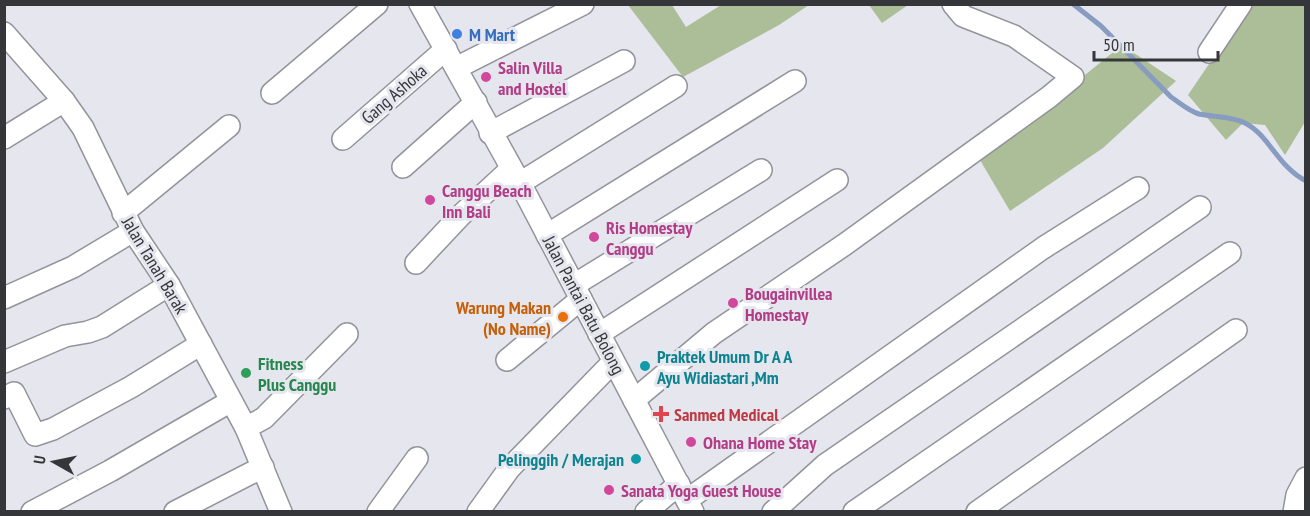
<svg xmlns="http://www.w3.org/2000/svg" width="1310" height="516" font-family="'PT Sans Narrow',sans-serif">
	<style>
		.green { fill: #acbe98 }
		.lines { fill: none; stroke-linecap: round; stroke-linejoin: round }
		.stream { stroke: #889cc1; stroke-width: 5 }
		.minor-casing { stroke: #93939b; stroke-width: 24 }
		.minor { stroke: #fff; stroke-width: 21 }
		.shop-dot { fill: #3f7fe0; stroke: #e5e6ee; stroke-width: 2 }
		.hotel-dot { fill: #d1479c; stroke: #e5e6ee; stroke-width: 2 }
		.food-dot { fill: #e8710a; stroke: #e5e6ee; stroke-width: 2 }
		.culture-dot { fill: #0f9aa8; stroke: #e5e6ee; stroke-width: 2 }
		.leisure-dot { fill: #2e9e5b; stroke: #e5e6ee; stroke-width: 2 }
		.health-dot { fill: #e0444e; stroke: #e5e6ee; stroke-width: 2 }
		.labels { text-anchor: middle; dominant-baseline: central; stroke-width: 6; stroke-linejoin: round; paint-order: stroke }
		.shop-label { font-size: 18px; font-weight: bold; fill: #366cbe; stroke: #e5e6ee; text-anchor: start }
		.hotel-label { font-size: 18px; font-weight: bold; fill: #b23c85; stroke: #e5e6ee; text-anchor: start }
		.street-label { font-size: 18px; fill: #353639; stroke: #e5e6ee }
		.food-label { font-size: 18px; font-weight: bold; fill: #c56008; stroke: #e5e6ee; text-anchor: end }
		.culture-label { font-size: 18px; font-weight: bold; fill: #0d838f; stroke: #e5e6ee; text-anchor: start }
		.leisure-label { font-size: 18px; font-weight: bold; fill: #27864d; stroke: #e5e6ee; text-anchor: start }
		.health-label { font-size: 18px; font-weight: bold; fill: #be3a42; stroke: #e5e6ee; text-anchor: start }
	</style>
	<rect width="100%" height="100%" fill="#e5e6ee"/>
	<g class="green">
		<path d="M628,5H672L686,27L721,5H809L779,25L683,77Z"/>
		<path d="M869,5H908L882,23Z"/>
		<path d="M1249,5H1305V122L1285,155L1265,125L1243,123L1226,140L1188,95Z"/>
		<path d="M1122,45L1176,81L1103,148L1010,211L980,160Z"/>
	</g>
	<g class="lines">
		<path class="stream" d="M1073,4L1101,26L1171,97C1180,103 1189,111 1199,114C1213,117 1232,116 1245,123C1269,135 1278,167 1306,181"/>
		<defs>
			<g id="minor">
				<path d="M420,4L520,183L693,512"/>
				<path d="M4,33L64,101L83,128L133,231L169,285L246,428L281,512"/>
				<path d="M1209,52L1241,4"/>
				<path d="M456,68L583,4"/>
				<path d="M272,93L377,4"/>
				<path d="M490,133L624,61"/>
				<path d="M4,138L64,101"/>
				<path d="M343,139L446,49"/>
				<path d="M403,167L476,102"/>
				<path d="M520,183L676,86"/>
				<path d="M123,213L229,126"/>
				<path d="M547,235L795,81"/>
				<path d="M416,263L460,216L511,169"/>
				<path d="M574,285L761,170"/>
				<path d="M4,298L73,267L133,231"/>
				<path d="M599,334L837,180"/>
				<path d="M507,360L581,299"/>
				<path d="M4,362L65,336L88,332L102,327L169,285"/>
				<path d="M4,398L14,393L35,435L53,429L131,387L201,344"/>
				<path d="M634,400L714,333L844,245L1049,97L1073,77L1014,36L963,16L953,4"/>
				<path d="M246,428L264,418L347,334"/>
				<path d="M687,500L1043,248L1138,188"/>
				<path d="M32,512L110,471L231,401"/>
				<path d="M175,512L263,467"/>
				<path d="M378,512L417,458"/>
				<path d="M478,512L509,469L613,362"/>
				<path d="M646,512L679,484"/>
				<path d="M773,512L825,465L1200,207"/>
				<path d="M854,512L1230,253"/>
				<path d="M977,512L1236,330"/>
				<path d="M1294,512L1297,495L1306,478"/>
			</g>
		</defs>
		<use href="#minor" class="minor-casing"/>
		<use href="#minor" class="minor"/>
	</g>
	<circle class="shop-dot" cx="457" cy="34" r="6"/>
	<g class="hotel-dot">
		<circle cx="486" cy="77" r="6"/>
		<circle cx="430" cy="200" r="6"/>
		<circle cx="594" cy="237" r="6"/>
		<circle cx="733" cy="303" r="6"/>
		<circle cx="691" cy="442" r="6"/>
		<circle cx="609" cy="490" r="6"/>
	</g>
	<circle class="food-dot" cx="563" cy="317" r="6"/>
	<g class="culture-dot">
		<circle cx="645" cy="366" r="6"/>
		<circle cx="636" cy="459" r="6"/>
	</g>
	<circle class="leisure-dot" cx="246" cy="373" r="6"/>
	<path class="health-dot" d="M658 405h6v6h6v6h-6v6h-6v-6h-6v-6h6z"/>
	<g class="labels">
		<g class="shop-label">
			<text x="469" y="34">M Mart</text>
		</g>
		<g class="hotel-label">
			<text x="498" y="67">Salin Villa<tspan x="498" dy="21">and Hostel</tspan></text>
			<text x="442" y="190">Canggu Beach<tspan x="442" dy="21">Inn Bali</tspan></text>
			<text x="606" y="227">Ris Homestay<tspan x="606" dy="21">Canggu</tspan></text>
			<text x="745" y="293">Bougainvillea<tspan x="745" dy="21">Homestay</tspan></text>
			<text x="703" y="442">Ohana Home Stay</text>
			<text x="621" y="490">Sanata Yoga Guest House</text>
		</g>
		<g class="street-label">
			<text transform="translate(394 94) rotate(-41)">Gang Ashoka</text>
			<text transform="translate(155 265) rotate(59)">Jalan Tanah Barak</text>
			<text transform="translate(584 305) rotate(62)">Jalan Pantai Batu Bolong</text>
		</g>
		<g class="food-label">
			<text x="551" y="307">Warung Makan<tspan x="551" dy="21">(No Name)</tspan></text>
		</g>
		<g class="culture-label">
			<text x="657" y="356">Praktek Umum Dr A A<tspan x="657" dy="21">Ayu Widiastari ,Mm</tspan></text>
			<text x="624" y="459" text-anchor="end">Pelinggih / Merajan</text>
		</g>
		<g class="leisure-label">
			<text x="258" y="363">Fitness<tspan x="258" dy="21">Plus Canggu</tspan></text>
		</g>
		<g class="health-label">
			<text x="674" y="414">Sanmed Medical</text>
		</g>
	</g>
	<rect width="1310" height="516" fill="none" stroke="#353639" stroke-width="12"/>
	<g transform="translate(54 462) rotate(279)" stroke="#e5e6ee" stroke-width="4.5" paint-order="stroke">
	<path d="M0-4.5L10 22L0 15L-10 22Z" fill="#353639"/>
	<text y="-9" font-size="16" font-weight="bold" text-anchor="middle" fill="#353639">U</text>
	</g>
	<path d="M1094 51v9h124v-9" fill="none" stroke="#353639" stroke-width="3"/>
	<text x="1103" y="51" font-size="18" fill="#353639" stroke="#e5e6ee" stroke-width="4.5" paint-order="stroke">50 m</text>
</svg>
